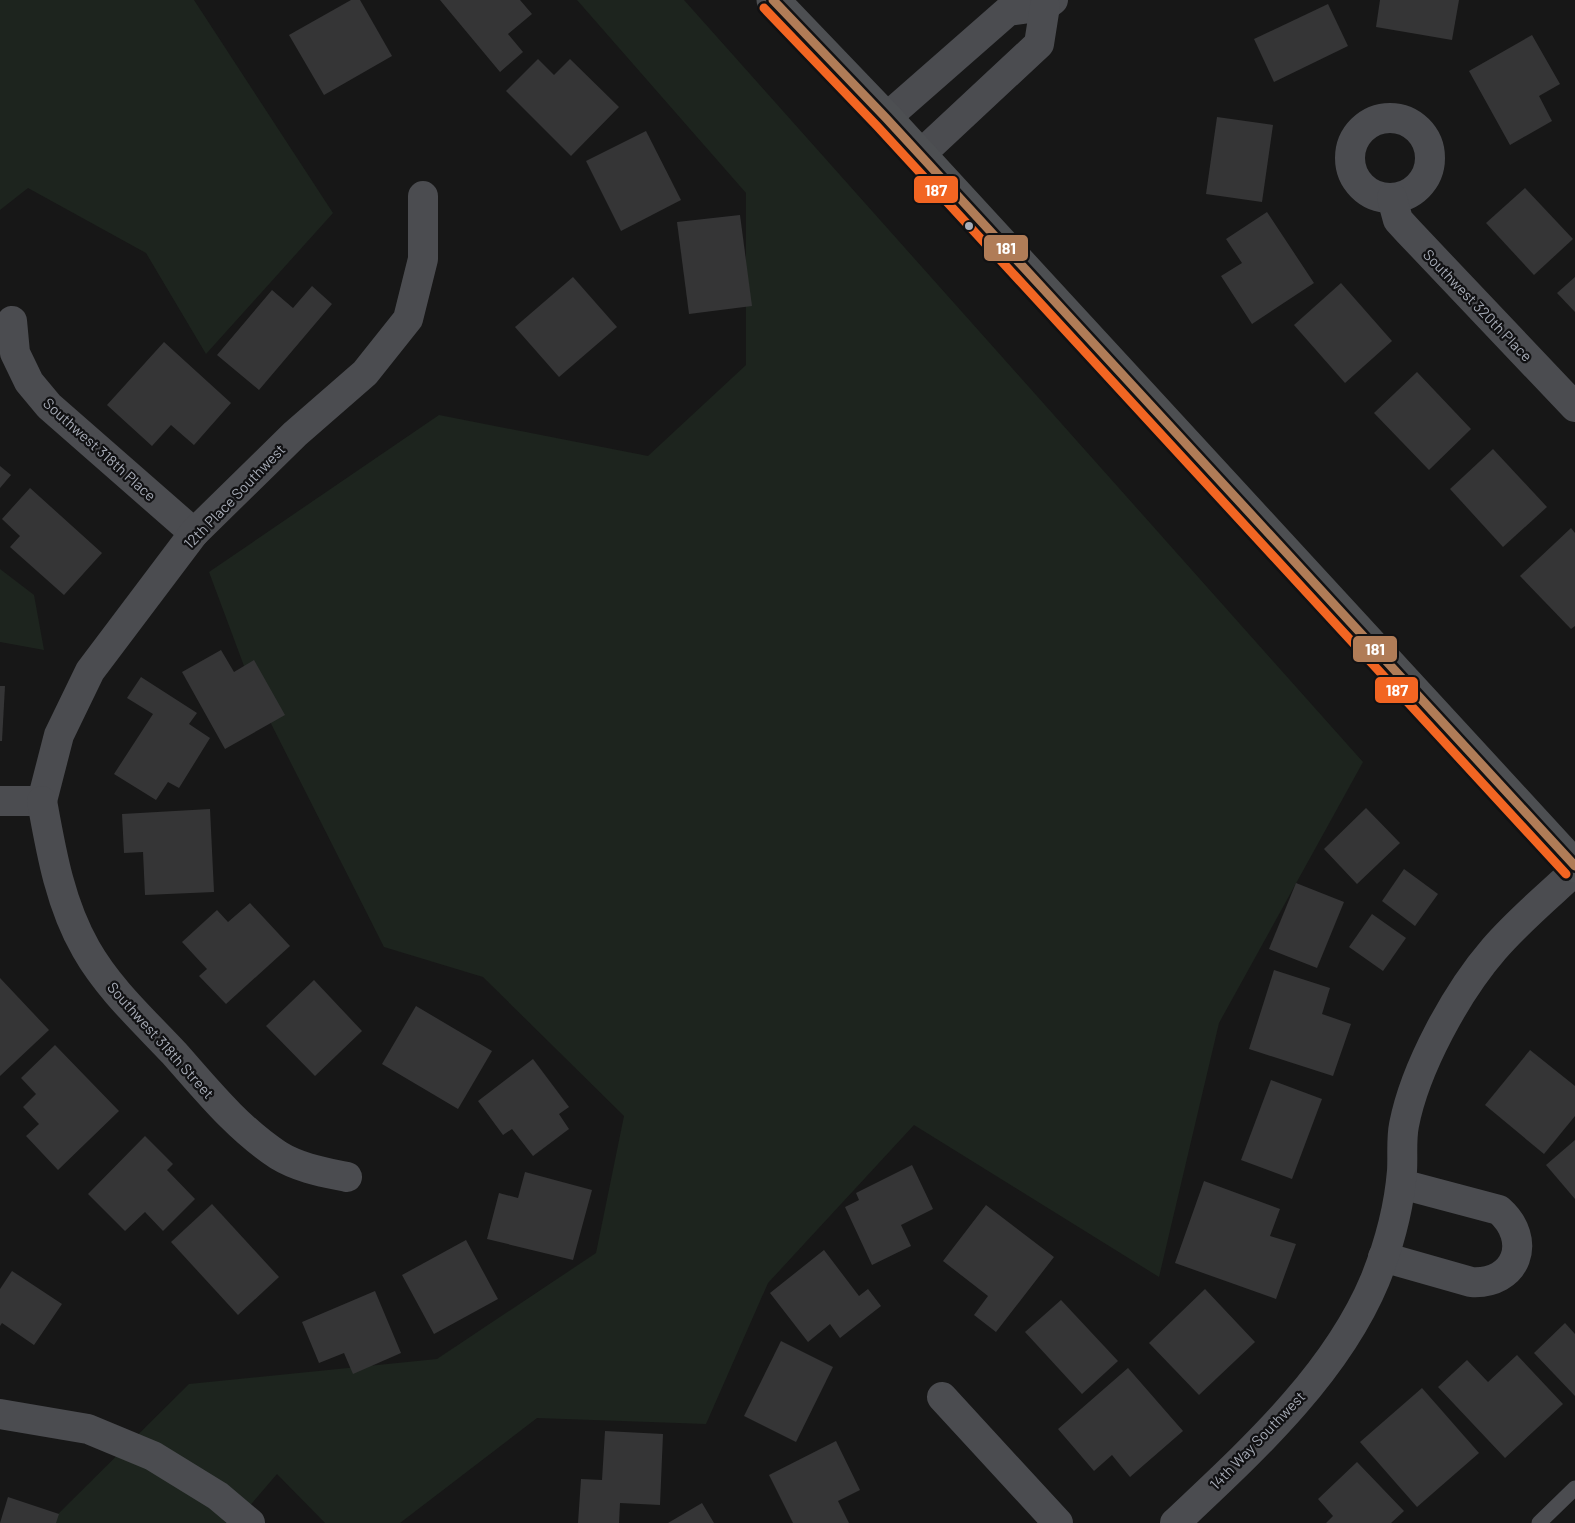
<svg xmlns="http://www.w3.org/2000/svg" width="1575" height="1523" font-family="Barlow,sans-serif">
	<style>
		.green { fill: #1d241e }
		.building { fill: #353536 }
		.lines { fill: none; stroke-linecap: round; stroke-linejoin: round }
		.service { stroke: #4b4c50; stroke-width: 15 }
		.minor { stroke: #4b4c50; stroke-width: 30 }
		.primary { stroke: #4d4f52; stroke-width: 33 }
		.bus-1-casing { stroke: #111113; stroke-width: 14 }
		.bus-2-casing { stroke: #111113; stroke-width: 14 }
		.bus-1 { stroke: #b07c57; stroke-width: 9 }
		.bus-2 { stroke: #f26522; stroke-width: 9 }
		.bus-dot { fill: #a8adb8; stroke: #111113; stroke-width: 2 }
		.labels { text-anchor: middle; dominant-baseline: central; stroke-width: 4.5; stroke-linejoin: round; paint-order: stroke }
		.street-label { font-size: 15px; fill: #a8adb8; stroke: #111113 }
		.line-badge { stroke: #111113; stroke-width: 2 }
		.badge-label { font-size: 16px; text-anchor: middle; font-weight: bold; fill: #fff }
	</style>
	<rect width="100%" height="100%" fill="#171717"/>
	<g class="green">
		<path d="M0,0H194L333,213L206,354L146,253L28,188L0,210Z"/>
		<path d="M577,0H684L1363,762L1219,1023L1159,1277L914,1125L768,1283L706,1424L537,1418L400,1523H325L277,1474L235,1523H49L189,1384L437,1359L596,1253L624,1116L483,977L384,947L250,682L209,572L439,415L648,456L746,365V193Z"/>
		<path d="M0,569L34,595L44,650L0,642Z"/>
	</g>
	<g class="building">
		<path d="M351,0H360L392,56L324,95L289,35Z"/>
		<path d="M440,0H520L532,14L508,34L523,52L500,72Z"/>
		<path d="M1380,0H1459L1452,40L1376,27Z"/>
		<path d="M1328,4L1348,46L1274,82L1254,39Z"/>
		<path d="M1532,35L1560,84L1539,96L1552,121L1510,145L1469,71Z"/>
		<path d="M538,59L554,75L570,59L619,107L571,156L506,91Z"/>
		<path d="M1217,117L1273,125L1262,202L1206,194Z"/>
		<path d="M646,131L681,200L621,231L586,161Z"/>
		<path d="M1525,188L1573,239L1534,275L1486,223Z"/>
		<path d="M1267,212L1314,283L1252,324L1221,276L1242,263L1226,239Z"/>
		<path d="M740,215L752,306L689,314L677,222Z"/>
		<path d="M573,277L617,327L559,377L515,327Z"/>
		<path d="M1575,277V312L1557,293Z"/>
		<path d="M1341,283L1392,341L1345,383L1294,325Z"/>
		<path d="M312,286L332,304L259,390L217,355L272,290L293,308Z"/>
		<path d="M164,342L231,403L194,445L171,425L152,446L107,405Z"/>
		<path d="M1417,372L1471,429L1429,470L1374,413Z"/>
		<path d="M1493,449L1547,507L1503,547L1450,489Z"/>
		<path d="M0,466L11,475L0,488Z"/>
		<path d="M30,488L102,553L64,595L10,547L20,536L2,519Z"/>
		<path d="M1571,528L1575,533V626L1571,629L1520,576Z"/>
		<path d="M221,650L234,672L254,660L285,715L225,749L182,672Z"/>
		<path d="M141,677L197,713L189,724L210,738L179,788L168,782L156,800L114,774L153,714L127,698Z"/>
		<path d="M0,686H5L2,741H0Z"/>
		<path d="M1366,808L1400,843L1357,884L1324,849Z"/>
		<path d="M210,809L214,892L145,895L143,852L124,853L122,814Z"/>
		<path d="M1404,869L1438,894L1415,926L1382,901Z"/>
		<path d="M1296,883L1344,902L1317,968L1269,949Z"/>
		<path d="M250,903L290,946L226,1004L199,976L207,969L182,942L217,910L228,922Z"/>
		<path d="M1372,914L1406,938L1383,971L1349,947Z"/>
		<path d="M1274,970L1330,988L1322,1014L1351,1024L1333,1076L1249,1049Z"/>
		<path d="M0,978L49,1030L0,1076Z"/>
		<path d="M314,980L362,1031L315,1076L266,1026Z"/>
		<path d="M416,1006L492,1051L458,1109L382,1064Z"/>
		<path d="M55,1045L119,1111L58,1170L26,1136L39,1124L23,1107L36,1094L21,1078Z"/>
		<path d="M1530,1050L1575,1086V1116L1544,1154L1485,1105Z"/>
		<path d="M533,1059L569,1107L559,1114L569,1129L533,1156L512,1129L503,1135L478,1101Z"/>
		<path d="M1271,1080L1322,1099L1292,1179L1241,1160Z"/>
		<path d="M145,1136L173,1164L167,1170L195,1199L163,1231L145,1212L125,1231L88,1194Z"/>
		<path d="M1575,1140V1199L1546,1165Z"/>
		<path d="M912,1165L933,1209L901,1225L911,1246L872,1265L845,1207L859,1200L856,1193Z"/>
		<path d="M525,1172L592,1190L573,1260L487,1239L499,1193L518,1198Z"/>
		<path d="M1204,1181L1280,1209L1270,1236L1296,1244L1276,1299L1175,1263Z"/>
		<path d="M212,1204L279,1277L238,1315L171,1242Z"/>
		<path d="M986,1205L1054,1257L996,1332L974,1315L988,1296L943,1261Z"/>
		<path d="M466,1240L498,1299L434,1334L402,1275Z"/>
		<path d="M824,1250L859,1296L868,1289L881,1306L840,1338L830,1324L808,1342L770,1293Z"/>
		<path d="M12,1271L62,1304L34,1345L2,1323L0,1326V1289Z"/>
		<path d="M1205,1289L1255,1342L1199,1395L1149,1343Z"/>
		<path d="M375,1291L401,1353L353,1374L344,1353L319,1363L302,1322Z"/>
		<path d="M1061,1300L1118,1361L1082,1394L1025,1332Z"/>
		<path d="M1565,1323L1575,1334V1396L1534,1353Z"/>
		<path d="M781,1341L833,1367L796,1442L744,1416Z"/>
		<path d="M1517,1355L1563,1404L1505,1458L1438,1387L1467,1360L1488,1382Z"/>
		<path d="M1128,1368L1183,1431L1130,1477L1112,1455L1094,1471L1058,1429Z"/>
		<path d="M1422,1388L1479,1453L1417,1507L1360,1442Z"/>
		<path d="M605,1431L663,1434L660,1505L620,1503L619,1523H578L581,1479L602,1480Z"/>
		<path d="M836,1441L860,1490L838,1501L849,1523H793L769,1475Z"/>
		<path d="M1357,1462L1404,1511L1391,1523H1326L1333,1516L1318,1499Z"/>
		<path d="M8,1497L59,1514L56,1523H0Z"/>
		<path d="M702,1503L714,1523H668Z"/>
	</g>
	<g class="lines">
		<path class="service" d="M1539,1523L1575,1488"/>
		<g class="minor">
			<path d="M886,118L1008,11L1045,6L1053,0"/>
			<circle cx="1390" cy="158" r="40"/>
			<path d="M920,155L1039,44L1045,6"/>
			<path d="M1392,198L1398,220L1409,232L1575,407"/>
			<path d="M12,321L15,353L29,382L49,406L194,533"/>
			<path d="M0,801H42L59,735L90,671L194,533L295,434L365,373L408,319L423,259V196"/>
			<path d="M42,801C51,851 60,904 86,949C108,988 143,1020 174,1053C206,1089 237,1128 278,1155C299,1168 323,1172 347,1177"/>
			<path d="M1383,1257L1471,1282C1517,1285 1533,1240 1499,1210L1401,1184"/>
			<path d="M942,1397L1058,1523"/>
			<path d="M0,1414L88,1429L153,1456L218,1496L250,1523"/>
			<path d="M1175,1523C1249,1453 1335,1376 1375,1280C1389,1245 1399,1208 1402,1171C1403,1156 1401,1140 1404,1125C1415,1068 1456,993 1494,949C1518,921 1548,896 1575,871"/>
		</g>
		<path class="primary" d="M773,0L886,118L1575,866"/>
		<defs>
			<path id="bus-1" d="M773,0L886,118L1575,866"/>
			<path id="bus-2" d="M764,8L877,126L1566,874"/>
		</defs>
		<use href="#bus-1" class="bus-1-casing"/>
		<use href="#bus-2" class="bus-2-casing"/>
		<use href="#bus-1" class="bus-1"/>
		<use href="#bus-2" class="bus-2"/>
	</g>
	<circle class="bus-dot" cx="969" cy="226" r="5"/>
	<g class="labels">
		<g class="street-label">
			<text transform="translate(1478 305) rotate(46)">Southwest 320th Place</text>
			<text transform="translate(100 449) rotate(42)">Southwest 318th Place</text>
			<text transform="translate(234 496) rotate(-46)">12th Place Southwest</text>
			<text transform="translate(161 1040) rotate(48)">Southwest 318th Street</text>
			<text transform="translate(1257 1440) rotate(-46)">14th Way Southwest</text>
		</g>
	</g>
	<g class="line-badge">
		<rect x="913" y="175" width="46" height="29" rx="6" fill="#f26522"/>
		<rect x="983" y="234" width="46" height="28" rx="6" fill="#b07c57"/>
		<rect x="1352" y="635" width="46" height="28" rx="6" fill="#b07c57"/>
		<rect x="1374" y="676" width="45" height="28" rx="6" fill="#f26522"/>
	</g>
	<g class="badge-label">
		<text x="936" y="196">187</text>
		<text x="1006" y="254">181</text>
		<text x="1375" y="655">181</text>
		<text x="1397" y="696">187</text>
	</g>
</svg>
